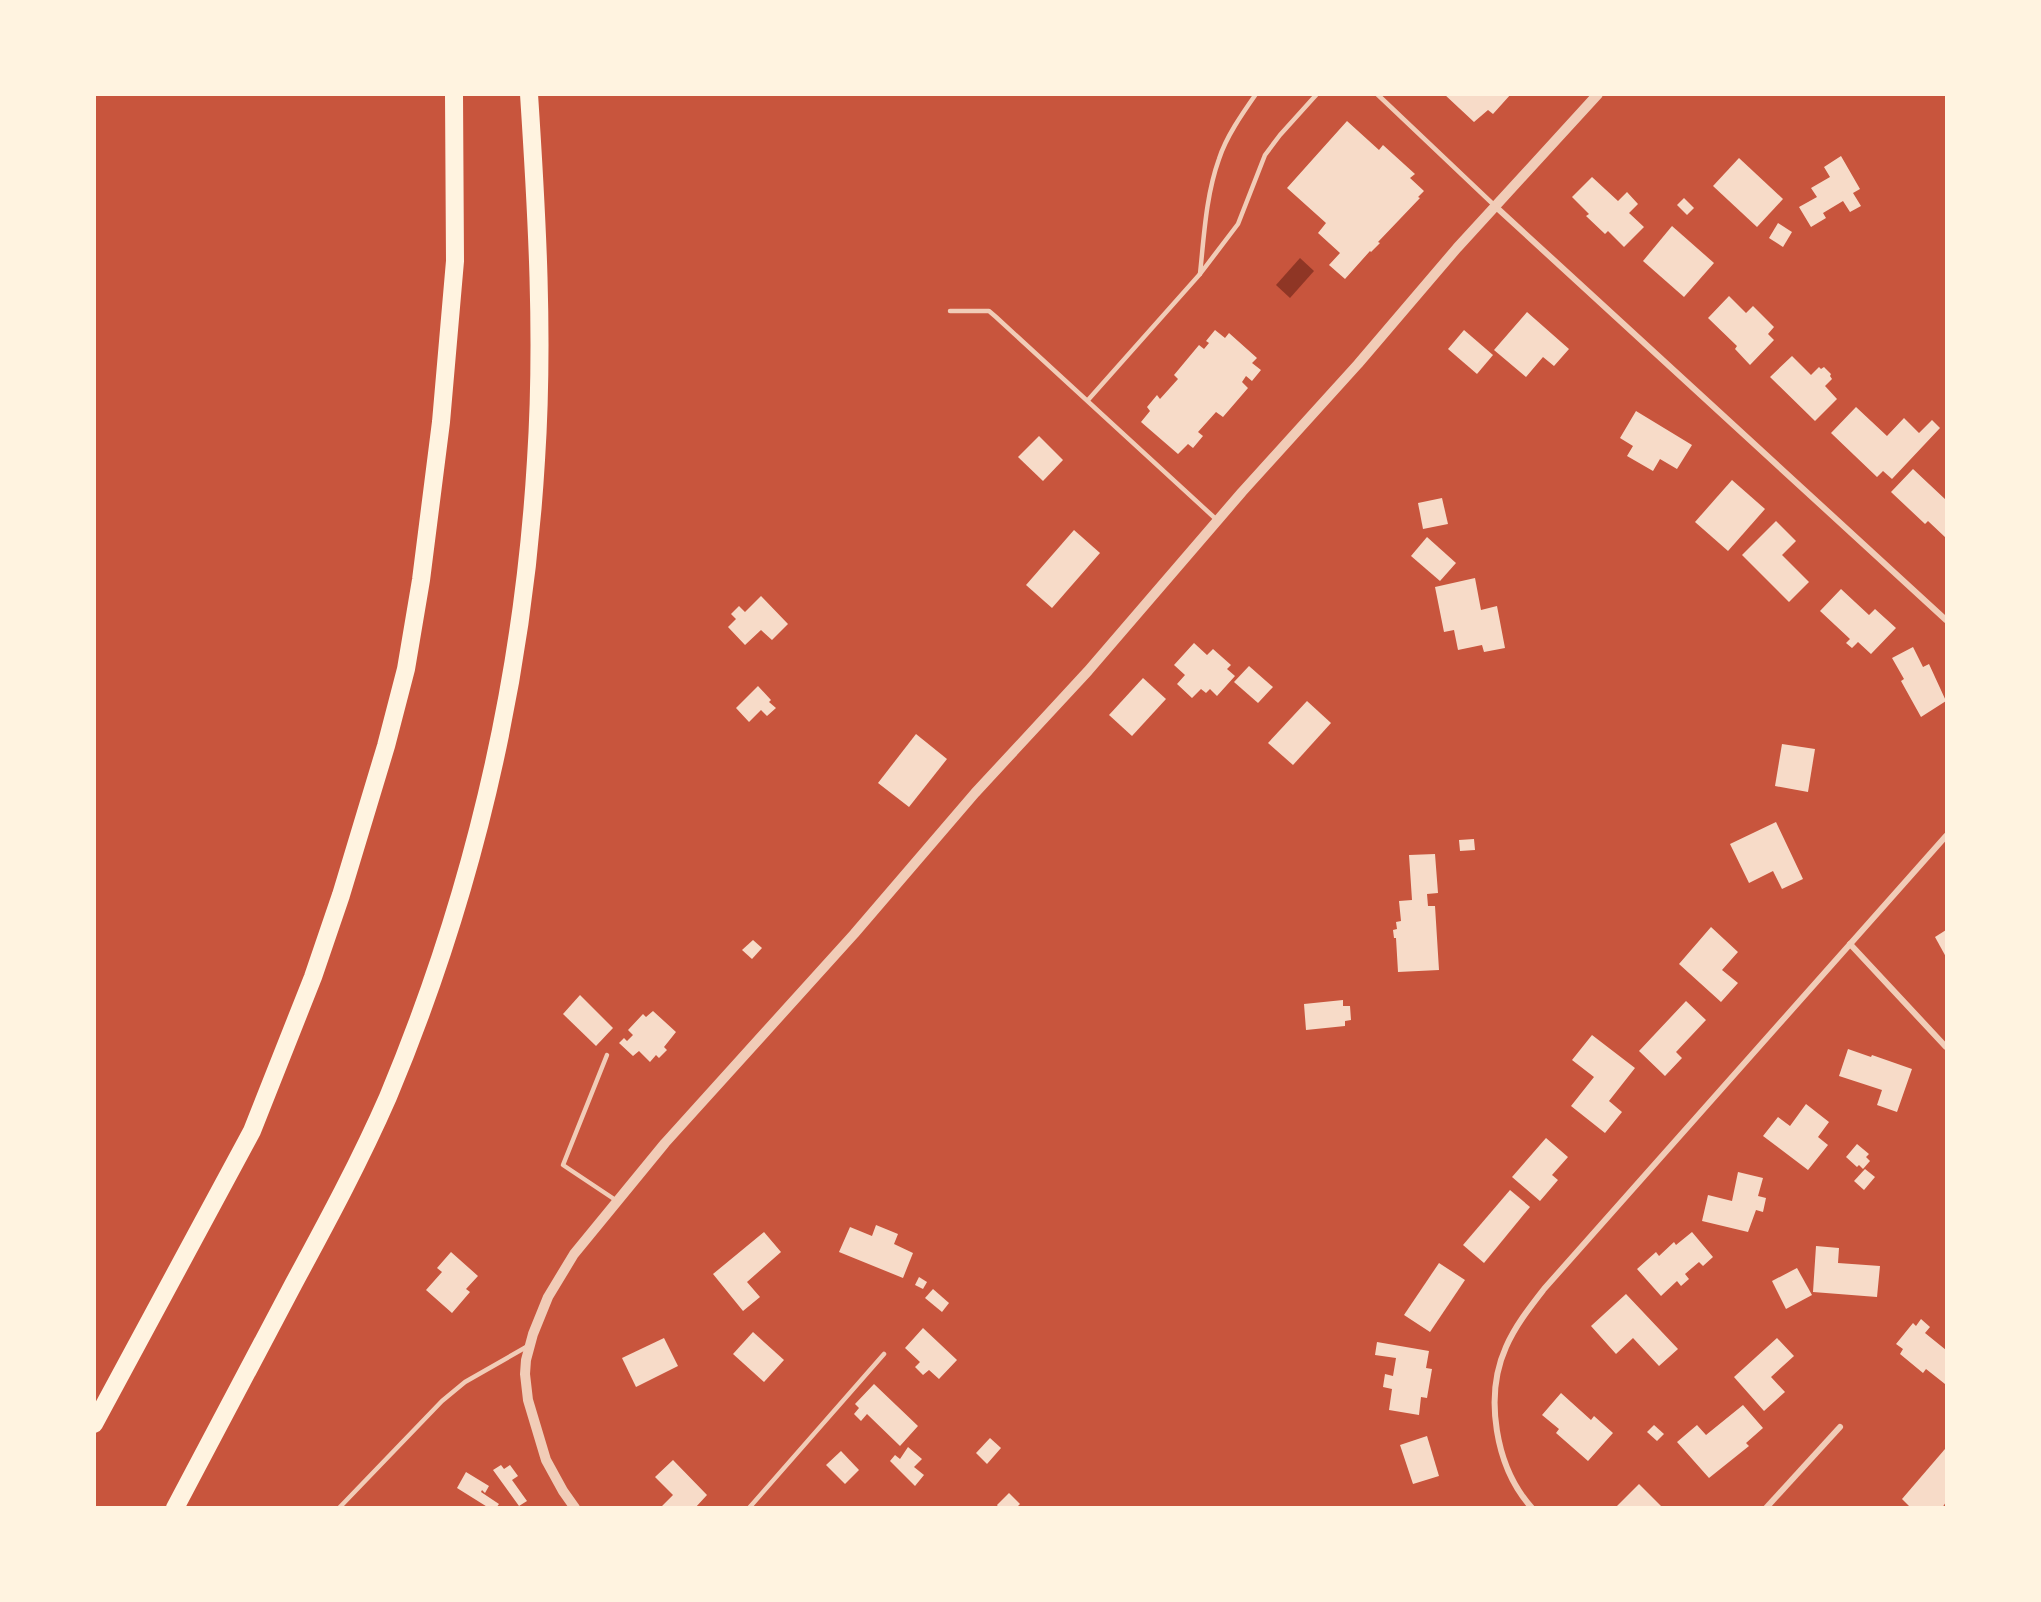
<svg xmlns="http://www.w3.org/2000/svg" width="2041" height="1602" font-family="'Fira Sans',sans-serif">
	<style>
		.water { fill: #8f3625 }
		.building { fill: #f7dbc8 }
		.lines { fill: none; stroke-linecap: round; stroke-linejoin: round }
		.service { stroke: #f1ccb7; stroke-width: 4.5 }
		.minor { stroke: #f1ccb7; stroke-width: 6 }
		.tertiary { stroke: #f1ccb7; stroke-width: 10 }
		.motorway { stroke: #fff3e0; stroke-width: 18 }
	</style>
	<rect width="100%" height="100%" fill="#c8553d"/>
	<path class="water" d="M1300,258L1314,271L1290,298L1276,285Z"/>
	<g class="building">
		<path d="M1444,94H1511L1493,114L1488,110L1474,122Z"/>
		<path d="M1347,121L1379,150L1383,145L1415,174L1410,178L1424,191L1418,197L1420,198L1378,242L1380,243L1371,252L1370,251L1345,279L1329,265L1340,253L1318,233L1326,223L1287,188Z"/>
		<path d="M1841,156L1860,189L1853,193L1861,206L1850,212L1843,201L1823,213L1826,218L1811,227L1799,207L1817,197L1811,188L1830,177L1824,167Z"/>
		<path d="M1739,158L1783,199L1757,227L1713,186Z"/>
		<path d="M1592,177L1618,201L1627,192L1638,204L1629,213L1644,227L1624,247L1608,231L1605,234L1586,216L1589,214L1572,197Z"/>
		<path d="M1684,198L1694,208L1687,215L1677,205Z"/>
		<path d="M1778,223L1792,232L1783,247L1769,238Z"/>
		<path d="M1672,226L1714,263L1684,297L1643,261Z"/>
		<path d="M1729,296L1746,313L1753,306L1774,327L1768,334L1774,340L1750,365L1735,349L1737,346L1708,318Z"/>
		<path d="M1527,312L1569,349L1554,366L1543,357L1526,377L1494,350Z"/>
		<path d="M1215,330L1225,338L1229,333L1257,358L1252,363L1261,370L1252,381L1246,376L1242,382L1248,388L1223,417L1216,412L1198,432L1203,436L1193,448L1188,444L1178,454L1141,422L1150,411L1147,407L1157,395L1160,399L1178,379L1174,375L1199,345L1204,349L1209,343L1206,341Z"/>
		<path d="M1464,330L1493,355L1477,374L1448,349Z"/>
		<path d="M1792,356L1811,375L1819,367L1821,369L1824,367L1831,374L1830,376L1832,379L1825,386L1837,399L1815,421L1770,377Z"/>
		<path d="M1856,407L1887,436L1904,418L1919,433L1932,420L1940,428L1892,479L1883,471L1877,477L1831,433Z"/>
		<path d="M1636,411L1692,445L1677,469L1660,459L1653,471L1627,456L1633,446L1620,438Z"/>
		<path d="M1039,436L1063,460L1043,481L1018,457Z"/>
		<path d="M1913,469L1946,500V538L1928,521L1925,524L1891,492Z"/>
		<path d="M1732,480L1765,509L1728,551L1695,522Z"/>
		<path d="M1442,498L1448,524L1423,529L1418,503Z"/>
		<path d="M1776,521L1796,541L1782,555L1809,582L1789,602L1742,555Z"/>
		<path d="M1074,530L1100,553L1052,608L1026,585Z"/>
		<path d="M1427,537L1456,563L1440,581L1411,556Z"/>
		<path d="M1475,578L1481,610L1497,606L1505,648L1484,652L1482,645L1458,650L1454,630L1444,632L1435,587Z"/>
		<path d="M1841,589L1869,615L1875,609L1896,628L1871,654L1858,642L1852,648L1846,643L1850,639L1820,611Z"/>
		<path d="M761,596L788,624L772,640L761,630L745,645L728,627L736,619L731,614L739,606L745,612Z"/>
		<path d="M1194,643L1207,655L1213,649L1231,665L1227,669L1235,676L1217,696L1210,689L1206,693L1201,689L1192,698L1177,684L1185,675L1174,665Z"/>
		<path d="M1913,647L1923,667L1929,664L1946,701L1921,717L1901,681L1904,679L1892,658Z"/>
		<path d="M1249,666L1273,687L1258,703L1234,682Z"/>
		<path d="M1143,678L1166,699L1132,736L1109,715Z"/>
		<path d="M758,686L771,700L769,702L776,708L767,716L761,710L749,722L736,708Z"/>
		<path d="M1307,701L1331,723L1293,765L1268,743Z"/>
		<path d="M916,734L947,759L909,807L878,783Z"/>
		<path d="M1782,744L1815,749L1808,792L1775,786Z"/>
		<path d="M1776,822L1803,879L1782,889L1773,871L1749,883L1730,844Z"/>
		<path d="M1474,839L1475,850L1460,851L1459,840Z"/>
		<path d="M1435,854L1438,893L1427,894L1428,906H1435L1439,970L1398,972L1396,938H1394L1393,930L1397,929L1396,922L1401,921L1399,901L1412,900L1409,855Z"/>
		<path d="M1711,927L1738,952L1722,970L1738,983L1721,1002L1679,964Z"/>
		<path d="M1946,930V957L1935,937Z"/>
		<path d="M753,940L762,948L752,959L742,950Z"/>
		<path d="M580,995L613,1028L596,1046L563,1014Z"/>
		<path d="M1343,1000V1006H1350L1351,1020L1345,1021V1026L1306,1030L1304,1004Z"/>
		<path d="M1686,1001L1706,1020L1676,1052L1682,1058L1665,1076L1639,1051Z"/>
		<path d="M653,1011L676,1032L664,1047L667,1050L659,1058L656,1055L650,1062L639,1051L633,1056L619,1043L624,1038L627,1041L633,1035L628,1030L643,1014L646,1017Z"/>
		<path d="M1592,1035L1635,1068L1609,1101L1622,1112L1605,1133L1571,1106L1594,1077L1572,1060Z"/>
		<path d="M1848,1049L1871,1057L1872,1055L1912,1069L1897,1112L1877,1105L1882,1090L1839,1076Z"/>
		<path d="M1806,1104L1829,1122L1818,1137L1828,1145L1808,1170L1763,1136L1778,1117L1790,1126Z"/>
		<path d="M1546,1138L1568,1157L1552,1175L1558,1180L1540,1201L1512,1177Z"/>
		<path d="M1857,1144L1869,1154L1866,1157L1870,1161L1863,1169L1859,1165L1857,1167L1846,1157Z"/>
		<path d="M1865,1169L1875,1177L1864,1190L1854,1181Z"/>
		<path d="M1738,1172L1763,1178L1758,1196L1766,1198L1763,1212L1756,1210L1748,1232L1702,1221L1708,1195L1732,1201Z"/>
		<path d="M1510,1190L1530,1207L1484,1263L1463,1245Z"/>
		<path d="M876,1225L898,1234L894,1244L913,1253L903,1278L839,1252L850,1227L872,1236Z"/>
		<path d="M764,1232L781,1252L747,1282L760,1297L743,1311L713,1274Z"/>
		<path d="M1692,1232L1713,1257L1703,1266L1699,1262L1685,1274L1689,1279L1681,1286L1677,1281L1661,1296L1637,1269L1656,1252L1659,1256L1674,1242L1676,1245Z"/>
		<path d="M1816,1246L1839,1248L1838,1263L1880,1266L1877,1297L1813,1292Z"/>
		<path d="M451,1252L478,1276L466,1289L470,1292L452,1313L426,1290L442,1272L437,1268Z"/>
		<path d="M1439,1263L1465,1280L1430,1332L1404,1315Z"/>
		<path d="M1797,1268L1812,1295L1786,1309L1772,1281Z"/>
		<path d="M919,1277L927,1282L923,1289L915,1285Z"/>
		<path d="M933,1289L949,1303L942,1312L925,1298Z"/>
		<path d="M1626,1294L1678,1349L1659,1366L1633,1338L1616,1354L1591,1326Z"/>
		<path d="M1921,1319L1930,1327L1925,1333L1946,1350L1945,1384L1926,1369L1923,1373L1900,1354L1903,1349L1896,1344L1913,1323L1916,1326Z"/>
		<path d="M923,1328L957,1360L939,1379L929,1370L923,1375L915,1367L920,1362L905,1348Z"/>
		<path d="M753,1332L784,1360L764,1382L733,1354Z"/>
		<path d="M664,1338L678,1366L636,1387L622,1358Z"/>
		<path d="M1777,1338L1794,1356L1771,1377L1785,1392L1764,1411L1734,1377Z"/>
		<path d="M1377,1342L1429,1351L1426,1368L1432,1369L1427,1398L1421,1397L1419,1415L1389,1410L1392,1389L1383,1387L1385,1374L1393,1376L1396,1358L1375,1355Z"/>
		<path d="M874,1384L918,1426L900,1446L867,1414L861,1421L854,1414L859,1408L855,1404Z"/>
		<path d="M1561,1393L1591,1420L1594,1416L1613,1433L1588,1461L1556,1433L1559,1429L1542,1415Z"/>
		<path d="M1743,1405L1763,1428L1746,1443L1749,1446L1709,1478L1677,1442L1697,1425L1706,1435Z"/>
		<path d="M1654,1425L1664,1434L1657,1441L1647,1432Z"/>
		<path d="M1427,1436L1439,1476L1413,1484L1400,1445Z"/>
		<path d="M990,1438L1001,1448L987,1464L976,1453Z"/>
		<path d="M908,1447L922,1459L914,1467L924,1475L915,1486L890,1461L895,1455L900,1459Z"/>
		<path d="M1945,1449L1946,1451V1502L1942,1508H1911L1902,1499Z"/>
		<path d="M841,1451L859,1470L845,1484L826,1465Z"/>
		<path d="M673,1460L707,1495L695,1508H660L673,1495L655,1477Z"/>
		<path d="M501,1465L504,1469L510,1465L518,1476L512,1480L527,1501L519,1506L493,1470Z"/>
		<path d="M466,1472L489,1486L485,1493L482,1490L481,1492L499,1504L496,1508H489L457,1488Z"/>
		<path d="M1639,1484L1663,1508H1615Z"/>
		<path d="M1009,1493L1020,1504L1016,1508H999L997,1505Z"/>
	</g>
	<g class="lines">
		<g class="service">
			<path d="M1377,94L1495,206"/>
			<path d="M1200,274C1204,236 1206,195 1219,159C1226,137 1242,114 1256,94"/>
			<path d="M950,311H989L996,317L1218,521"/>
			<path d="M1088,400L1200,274L1238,224L1265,155L1280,135L1317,94"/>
			<path d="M607,1055L563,1165L617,1201"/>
			<path d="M339,1508L442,1401L465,1382L528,1346"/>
			<path d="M749,1508L884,1354"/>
		</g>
		<g class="minor">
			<path d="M1496,207L1946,620"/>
			<path d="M1850,944L1946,1047"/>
			<path d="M1532,1508C1495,1467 1484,1396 1506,1347C1515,1326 1530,1307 1544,1289L1946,836"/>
			<path d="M1766,1508L1840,1427"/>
		</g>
		<path class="tertiary" d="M575,1508L563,1491L546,1460L528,1400L525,1374L526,1360L533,1334L548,1297L574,1254L665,1143L854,934L975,793L1088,671L1242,492L1358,364L1457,248L1598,94"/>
		<g class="motorway">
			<path d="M94,1424L252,1131L313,977L341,895L386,746L406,669L421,580L441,422L455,261L454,94"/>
			<path d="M175,1508C215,1433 255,1358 294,1283C327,1222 360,1161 388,1097C473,894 523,679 536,460C544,338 537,216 529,94"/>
		</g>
	</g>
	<rect width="2041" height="1602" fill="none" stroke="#fff3e0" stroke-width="192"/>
</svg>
